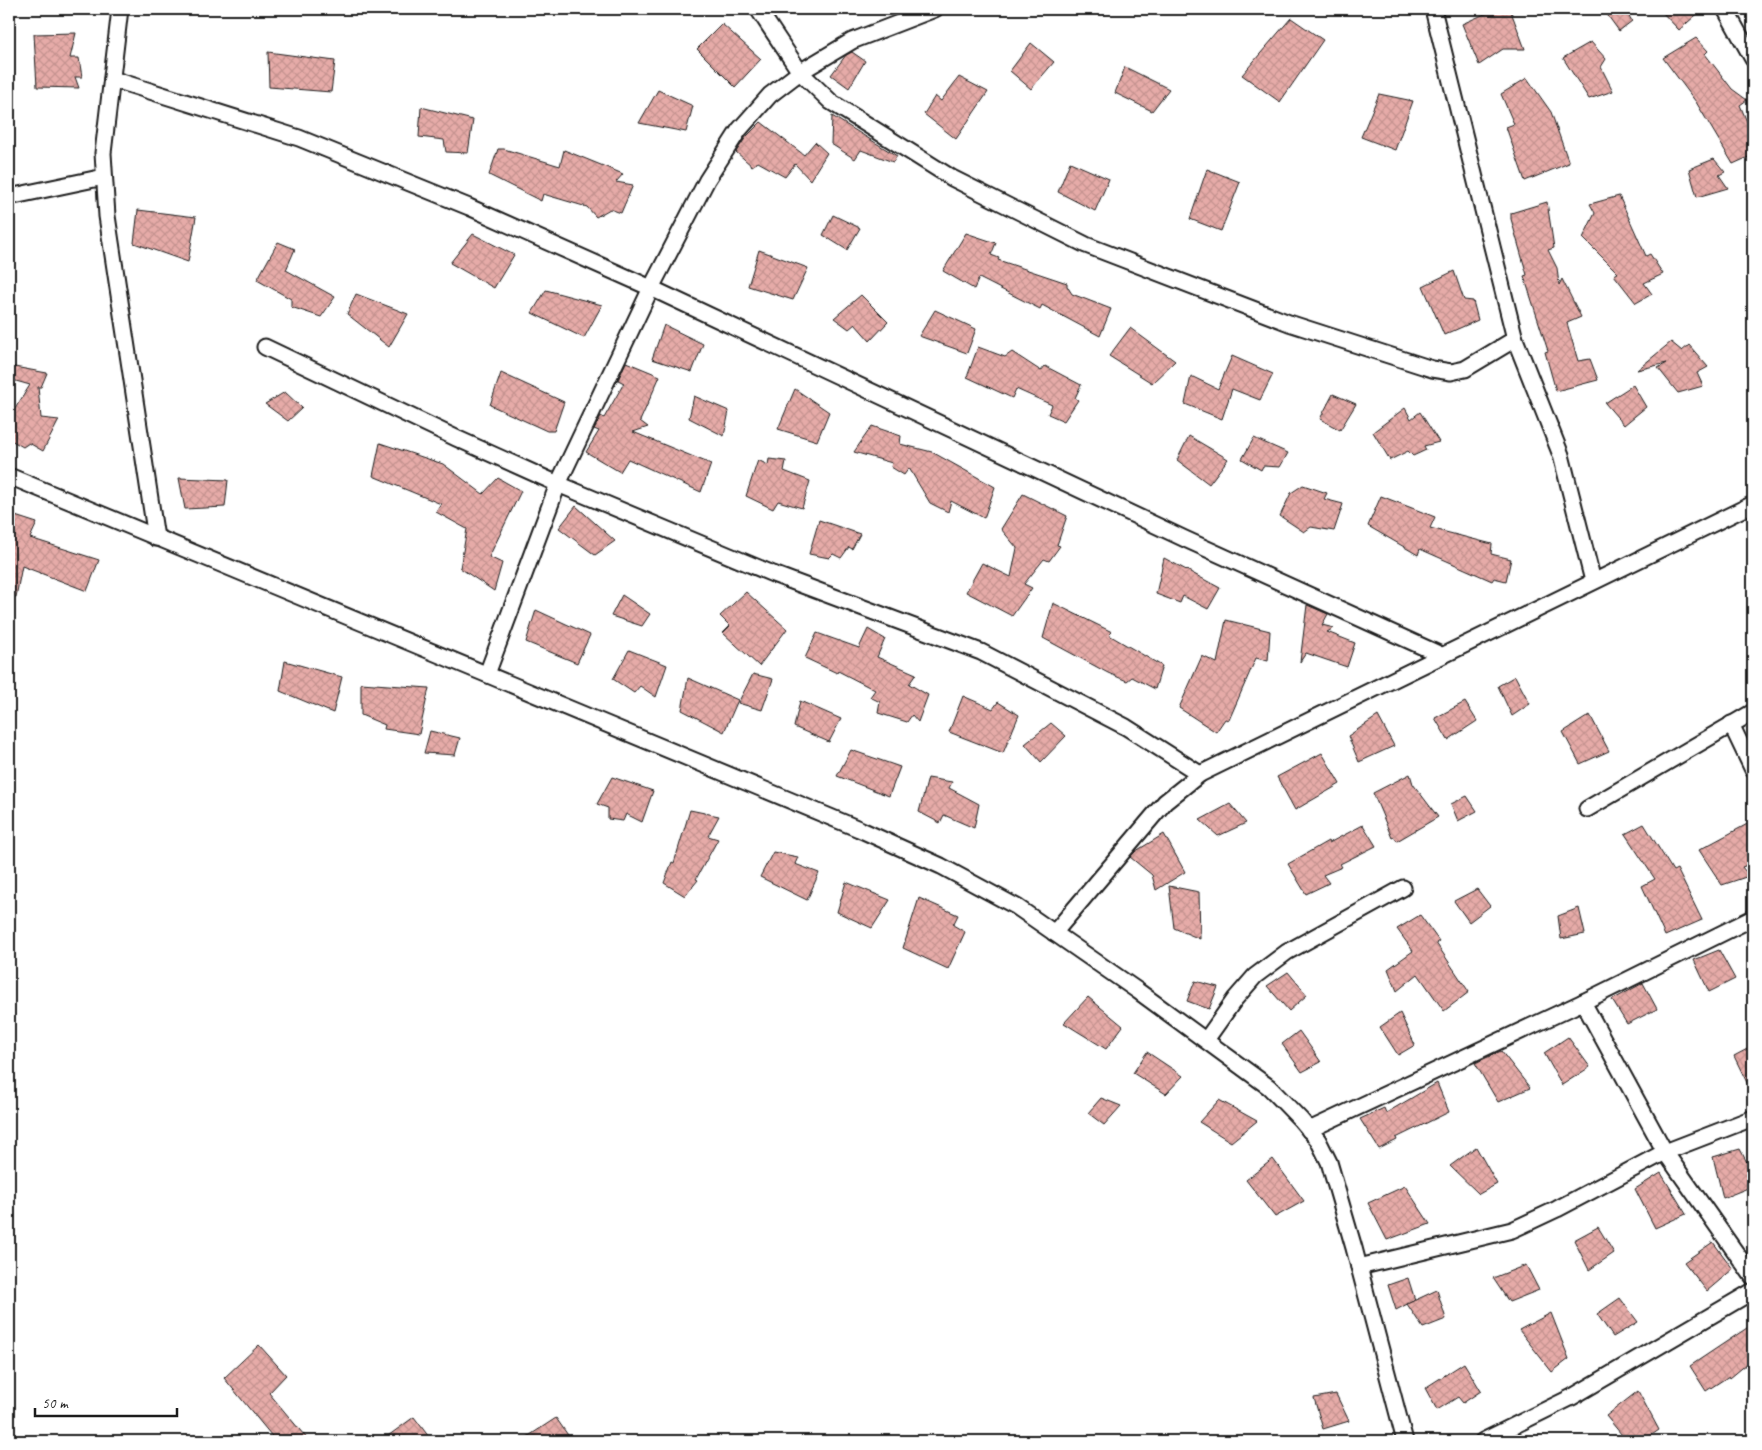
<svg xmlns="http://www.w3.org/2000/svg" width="1762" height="1450" font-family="Caveat,sans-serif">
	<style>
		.building { fill: url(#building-cross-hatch); stroke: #1c1c1c }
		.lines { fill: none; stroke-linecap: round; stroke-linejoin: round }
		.street-casing { stroke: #1c1c1c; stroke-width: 19 }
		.street { stroke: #fff; stroke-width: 15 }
	</style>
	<defs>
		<pattern id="building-cross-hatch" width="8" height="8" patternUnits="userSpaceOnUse" patternTransform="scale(1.25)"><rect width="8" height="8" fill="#e6aba8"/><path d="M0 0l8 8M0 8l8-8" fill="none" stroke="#c59390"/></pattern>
	</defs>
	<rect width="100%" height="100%" fill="#fff"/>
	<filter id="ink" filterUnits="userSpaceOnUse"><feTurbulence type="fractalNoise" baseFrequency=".02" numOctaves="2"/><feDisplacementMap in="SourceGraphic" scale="10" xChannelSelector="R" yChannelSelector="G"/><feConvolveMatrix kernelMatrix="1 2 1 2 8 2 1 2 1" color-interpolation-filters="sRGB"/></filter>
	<g filter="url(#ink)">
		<g class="building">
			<path d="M1496,9H1510L1525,49H1503L1479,65L1462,24Z"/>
			<path d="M1603,9H1625L1632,21L1619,31Z"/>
			<path d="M1659,9H1703L1679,30Z"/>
			<path d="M1291,18L1323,40L1280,102L1242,75Z"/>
			<path d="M722,24L761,59L735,87L697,49Z"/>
			<path d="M76,33L70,58H79L82,77H75L79,88L37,87L34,34Z"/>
			<path d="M1696,38L1708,51L1705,54L1732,89L1747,100L1740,105L1750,129H1753V155L1733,164L1696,102L1663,58Z"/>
			<path d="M1591,42L1606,59L1601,67L1613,91L1589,99L1563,58Z"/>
			<path d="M1031,43L1054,62L1031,89L1010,71Z"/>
			<path d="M268,52L335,61L331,92L269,87Z"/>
			<path d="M852,52L865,61L849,88L831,75L846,55Z"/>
			<path d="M1125,67L1169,89L1152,111L1115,93Z"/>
			<path d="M959,77L988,92L956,139L924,114L935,96L941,101Z"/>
			<path d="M1527,78L1551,112L1569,163L1525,181L1506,127L1514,124L1501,94Z"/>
			<path d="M658,90L693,106L686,132L639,123Z"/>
			<path d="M1379,94L1413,101L1395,150L1361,137Z"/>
			<path d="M421,107L473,120L468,153L446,152L444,140L419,137Z"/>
			<path d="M832,116L897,156L893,162L861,150L855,159L831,144Z"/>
			<path d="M761,122L804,155L815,142L827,153L810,180L795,164L785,177L758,162L752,166L736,152L746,137Z"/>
			<path d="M498,149H504L560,166L564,150L623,174L616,182L633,185L621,213L610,209L596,217L587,207L543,194L541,201L489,175Z"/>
			<path d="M1714,159L1725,172L1719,175L1728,188L1697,197L1689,169Z"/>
			<path d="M1070,162L1109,179L1095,211L1058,192Z"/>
			<path d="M1207,169L1240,182L1221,231L1190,219Z"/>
			<path d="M1619,196L1646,256L1650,254L1663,274L1644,283L1652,294L1636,303L1614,275L1618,273L1583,238L1595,213L1590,204Z"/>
			<path d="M1547,202L1554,248L1548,250L1557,268L1559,285L1562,279L1581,317L1567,323L1578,361L1590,359L1598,380L1556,391L1545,352L1548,351L1524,276L1527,275L1511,219V213Z"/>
			<path d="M138,210L196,217L188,262L134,243Z"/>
			<path d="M833,215L860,228L847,250L823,235Z"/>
			<path d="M966,233L996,243L991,255L999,258L998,260L1067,283V286L1072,294L1111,309L1100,336L1042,305L1040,309L979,278L974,289L943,271Z"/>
			<path d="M473,234L514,255L494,288L450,263Z"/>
			<path d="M278,242L295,249L286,270L335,297L321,317L291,307V299L257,280Z"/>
			<path d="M759,250L808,268L793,300L748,286Z"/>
			<path d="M1454,271L1464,300L1473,301L1478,320L1444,335L1423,286Z"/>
			<path d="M546,290L602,305L584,338L532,313Z"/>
			<path d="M356,294L408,314L389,347L347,314Z"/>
			<path d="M861,295L888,322L870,341L855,324L849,329L834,318Z"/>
			<path d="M935,310L976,329L967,353L919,336Z"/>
			<path d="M664,325L703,344L692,372L652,359Z"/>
			<path d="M1130,328L1175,361L1152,383L1109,356Z"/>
			<path d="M1671,342L1682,351L1689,345L1708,367L1697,373L1703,386L1678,393L1658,368L1667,363L1637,370Z"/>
			<path d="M978,347L1005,357L1012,352L1041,371L1045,366L1081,385L1075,398L1078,400L1064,421L1048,414L1052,405L1016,389L1012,398L967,377Z"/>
			<path d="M1232,356L1273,374L1260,400L1232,389L1222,419L1185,404L1191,376L1218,389Z"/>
			<path d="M626,362L660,376L640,421L648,427L633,432L711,464L701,492L628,459L620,472L586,452L599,431L594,429L601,416L604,418L624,383L618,380Z"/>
			<path d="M9,366L47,373L41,387H38L41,418L59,420L43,451L29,443L23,447L9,439V418L30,385L9,379Z"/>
			<path d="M501,373L564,402L554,431H547L490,405Z"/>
			<path d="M1633,385L1646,407L1624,425L1605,403Z"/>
			<path d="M795,389L829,412L817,441L778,429Z"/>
			<path d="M285,392L302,408L288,421L265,404Z"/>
			<path d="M1333,394L1356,404L1340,430L1320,419Z"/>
			<path d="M694,396L729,411L724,436L689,418Z"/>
			<path d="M1405,408L1411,419L1420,412L1439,442L1424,446L1426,450L1413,456L1408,451L1390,460L1373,432Z"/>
			<path d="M872,426L901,436L900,444L932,452L995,487L984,518L951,501L948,512L930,503L909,468L904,475L891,467L892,463L854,452Z"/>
			<path d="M1189,436L1228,459L1209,484L1177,460Z"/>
			<path d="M1254,438L1288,453L1280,467L1263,466L1261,470L1242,459Z"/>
			<path d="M380,443L443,464L483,494L498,478L521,491L489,557L502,563L494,591L460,568L467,529L436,512L441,504L373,476Z"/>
			<path d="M769,459L786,461L784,471L810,481L802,508L778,501L773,509L746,496L758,460L768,465Z"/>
			<path d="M179,478L228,480L225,507L185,509Z"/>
			<path d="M1303,485L1327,493L1324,499L1343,504L1334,531L1311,527L1304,532L1280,516L1291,493Z"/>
			<path d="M1023,494L1067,516L1057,545L1060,546L1049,561L1044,559L1024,584L1032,588L1012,616L966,592L982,563L1011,577L1017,548L1001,529Z"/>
			<path d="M1381,496L1435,517L1430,528L1492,544L1491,554L1511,559L1506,581L1494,578L1492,581L1420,549L1418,555L1368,526Z"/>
			<path d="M576,506L615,541L595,555L559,528Z"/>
			<path d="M9,514L37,523L30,538L99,560L87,591L22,566L16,597L9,596Z"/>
			<path d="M819,520L860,534L852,549L849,547L841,558L833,554L829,558L809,554Z"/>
			<path d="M1164,558L1220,588L1208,609L1183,596L1180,603L1156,594Z"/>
			<path d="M746,592L787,629L759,666L723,633L730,626L720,616Z"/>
			<path d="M622,595L650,614L642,626L611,616Z"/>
			<path d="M1053,603L1112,632L1109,635L1162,666L1155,689L1132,677L1127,681L1108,673L1043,638Z"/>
			<path d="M1307,605L1328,614L1322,625L1334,628L1327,632L1355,643L1347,667L1306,653L1300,662Z"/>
			<path d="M536,610L590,635L577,663L526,642Z"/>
			<path d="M1226,620L1270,631L1268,661L1256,658L1229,720L1225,719L1216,732L1179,708L1202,656L1217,663Z"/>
			<path d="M868,629L885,639L877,657L916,674L909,684L928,695L918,722L912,715L907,722L878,713L880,702L870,697L875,690L838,671L837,673L805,658L817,633L859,648Z"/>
			<path d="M629,650L667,665L656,697L640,686L634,693L613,679Z"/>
			<path d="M285,661L342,677L333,713L280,691Z"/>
			<path d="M753,674L773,679L762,710L738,703Z"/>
			<path d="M1515,676L1530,704L1512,716L1498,686Z"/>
			<path d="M688,678L738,700L724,732L682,710Z"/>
			<path d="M361,683L429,688L419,734L384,729L385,725L361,715Z"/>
			<path d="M963,696L993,709L998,702L1019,715L1003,753L949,732Z"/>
			<path d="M800,701L841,719L829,742L794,727Z"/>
			<path d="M1465,702L1477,721L1448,740L1435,718Z"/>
			<path d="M1590,715L1609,751L1580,764L1563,732Z"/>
			<path d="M1378,716L1394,746L1359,762L1348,736Z"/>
			<path d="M1051,723L1066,736L1041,762L1025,744Z"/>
			<path d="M430,731L460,738L455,755L424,753Z"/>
			<path d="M851,750L900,767L889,796L837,776Z"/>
			<path d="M1322,753L1340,784L1295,810L1277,777Z"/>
			<path d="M1410,774L1413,784L1438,817L1397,841L1394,837L1392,838L1373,793Z"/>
			<path d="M612,777L653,791L642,822L626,814L623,821L608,819V808L597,804Z"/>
			<path d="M928,778L952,782L949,788L979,804L974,828L944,815L940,823L919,812Z"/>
			<path d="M1467,796L1477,811L1458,821L1451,804Z"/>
			<path d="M1230,804L1246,823L1218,836L1200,820Z"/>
			<path d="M690,810L719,816L708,836L718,839L696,879L698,880L685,896L664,883L672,862L674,863Z"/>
			<path d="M1753,821V863L1742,867L1749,876L1722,885L1699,850Z"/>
			<path d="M1644,824L1673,871L1677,869L1702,920L1665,936L1642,886L1655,879L1625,834Z"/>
			<path d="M1363,825L1376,846L1340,864L1342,867L1323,875L1329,883L1306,894L1288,864L1328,841L1329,843Z"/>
			<path d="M1164,834L1185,872L1156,890L1152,875L1130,857L1136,851Z"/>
			<path d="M773,852L798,857L795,864L819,873L807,900L760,877Z"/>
			<path d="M846,882L890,900L872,928L837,912Z"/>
			<path d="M1169,886L1199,892L1200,939L1174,928Z"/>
			<path d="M1477,889L1490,906L1469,922L1454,901Z"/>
			<path d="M919,898L958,915L953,925L965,932L948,969L903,948Z"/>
			<path d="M1579,908L1585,934L1561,939L1558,916Z"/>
			<path d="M1420,915L1439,941L1436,943L1469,992L1444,1011L1418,974L1397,991L1388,969L1413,951L1397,929Z"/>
			<path d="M1719,950L1735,979L1709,992L1694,960Z"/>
			<path d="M1288,972L1307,995L1289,1011L1267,986Z"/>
			<path d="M1195,981L1218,987L1209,1009L1187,1001Z"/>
			<path d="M1643,983L1657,1009L1627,1024L1612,1000Z"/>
			<path d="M1088,997L1123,1026L1106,1049L1064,1023Z"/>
			<path d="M1400,1013L1415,1045L1398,1055L1380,1027Z"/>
			<path d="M1299,1031L1321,1062L1302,1072L1282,1044Z"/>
			<path d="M1568,1037L1590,1067L1562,1085L1544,1053Z"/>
			<path d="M1753,1046V1095L1734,1056Z"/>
			<path d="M1501,1051L1530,1088L1498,1102L1475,1063Z"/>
			<path d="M1147,1052L1183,1076L1166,1094L1133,1073Z"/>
			<path d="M1437,1083L1449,1112L1396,1138L1397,1140L1379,1149L1360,1119L1384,1108L1386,1113Z"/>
			<path d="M1101,1098L1121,1106L1104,1125L1088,1113Z"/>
			<path d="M1219,1100L1257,1121L1231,1142L1199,1122Z"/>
			<path d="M1476,1147L1497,1184L1479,1194L1450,1166Z"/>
			<path d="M1740,1149L1753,1174V1186L1723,1198L1713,1157Z"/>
			<path d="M1273,1159L1304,1201L1275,1217L1246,1180Z"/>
			<path d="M1661,1173L1686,1214L1655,1228L1635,1189Z"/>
			<path d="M1405,1186L1430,1224L1387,1240L1368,1203Z"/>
			<path d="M1598,1227L1614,1253L1589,1270L1574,1240Z"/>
			<path d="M1713,1242L1733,1269L1707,1291L1684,1262Z"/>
			<path d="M1526,1265L1539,1290L1509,1302L1493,1278Z"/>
			<path d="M1408,1278L1415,1300L1396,1310L1388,1285Z"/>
			<path d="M1437,1290L1446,1319L1423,1328L1407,1304Z"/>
			<path d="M1620,1298L1638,1322L1613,1337L1597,1314Z"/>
			<path d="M1551,1313L1569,1359L1552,1372L1519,1330Z"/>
			<path d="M1753,1324V1359L1730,1378L1729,1376L1706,1391L1690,1366Z"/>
			<path d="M259,1345L286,1375L269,1393L309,1441H276L224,1378Z"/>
			<path d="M1464,1363L1481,1391L1463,1403L1458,1397L1437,1410L1425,1388Z"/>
			<path d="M1638,1391L1659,1430L1643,1441H1627L1606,1416Z"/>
			<path d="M1336,1394L1349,1421L1323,1429L1314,1398Z"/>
			<path d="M414,1417L432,1441H381Z"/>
			<path d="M556,1418L572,1441H521Z"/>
		</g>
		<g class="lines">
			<defs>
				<g id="street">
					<path d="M120,9L103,153L107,216L156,538"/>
					<path d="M758,9L800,72L831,102L952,178L1086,245L1289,323L1432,369L1451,372L1465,369L1515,339"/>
					<path d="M1433,9L1515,339L1561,455L1593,581"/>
					<path d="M1725,9L1753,59"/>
					<path d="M112,79L299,138L469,207L651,288L1185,539L1441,655"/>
					<path d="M9,197L104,177"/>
					<path d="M265,347L456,438L558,484L773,574L981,652L1126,727L1200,774"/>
					<path d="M9,476L859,829L941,866L1017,907L1138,991L1269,1087L1301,1120L1318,1140L1329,1162L1354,1248L1405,1441"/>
					<path d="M487,674L558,484L651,288L707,180L739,130L770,95L800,72L852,41L935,9"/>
					<path d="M1731,724L1753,770"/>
					<path d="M1587,809L1753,712"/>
					<path d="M1054,933L1165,802L1200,774L1753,504"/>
					<path d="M1583,1002L1665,1152L1753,1277"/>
					<path d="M1206,1040L1235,999L1255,976L1287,952L1403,888"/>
					<path d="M1309,1130L1583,1002L1753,918"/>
					<path d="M1359,1267L1512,1230L1557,1209L1665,1152L1753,1118"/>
					<path d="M1483,1441L1572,1397L1753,1291"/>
				</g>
			</defs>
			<use href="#street" class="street-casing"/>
			<use href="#street" class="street"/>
		</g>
	</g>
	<rect width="1762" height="1450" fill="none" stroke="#fff" stroke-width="30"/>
	<rect x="15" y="15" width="1732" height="1420" fill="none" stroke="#1c1c1c" stroke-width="2" filter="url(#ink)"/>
	<path d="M35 1408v8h142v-8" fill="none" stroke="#1c1c1c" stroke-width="2.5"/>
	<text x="42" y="1408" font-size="15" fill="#1c1c1c" stroke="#ffffff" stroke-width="4" paint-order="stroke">50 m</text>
</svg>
